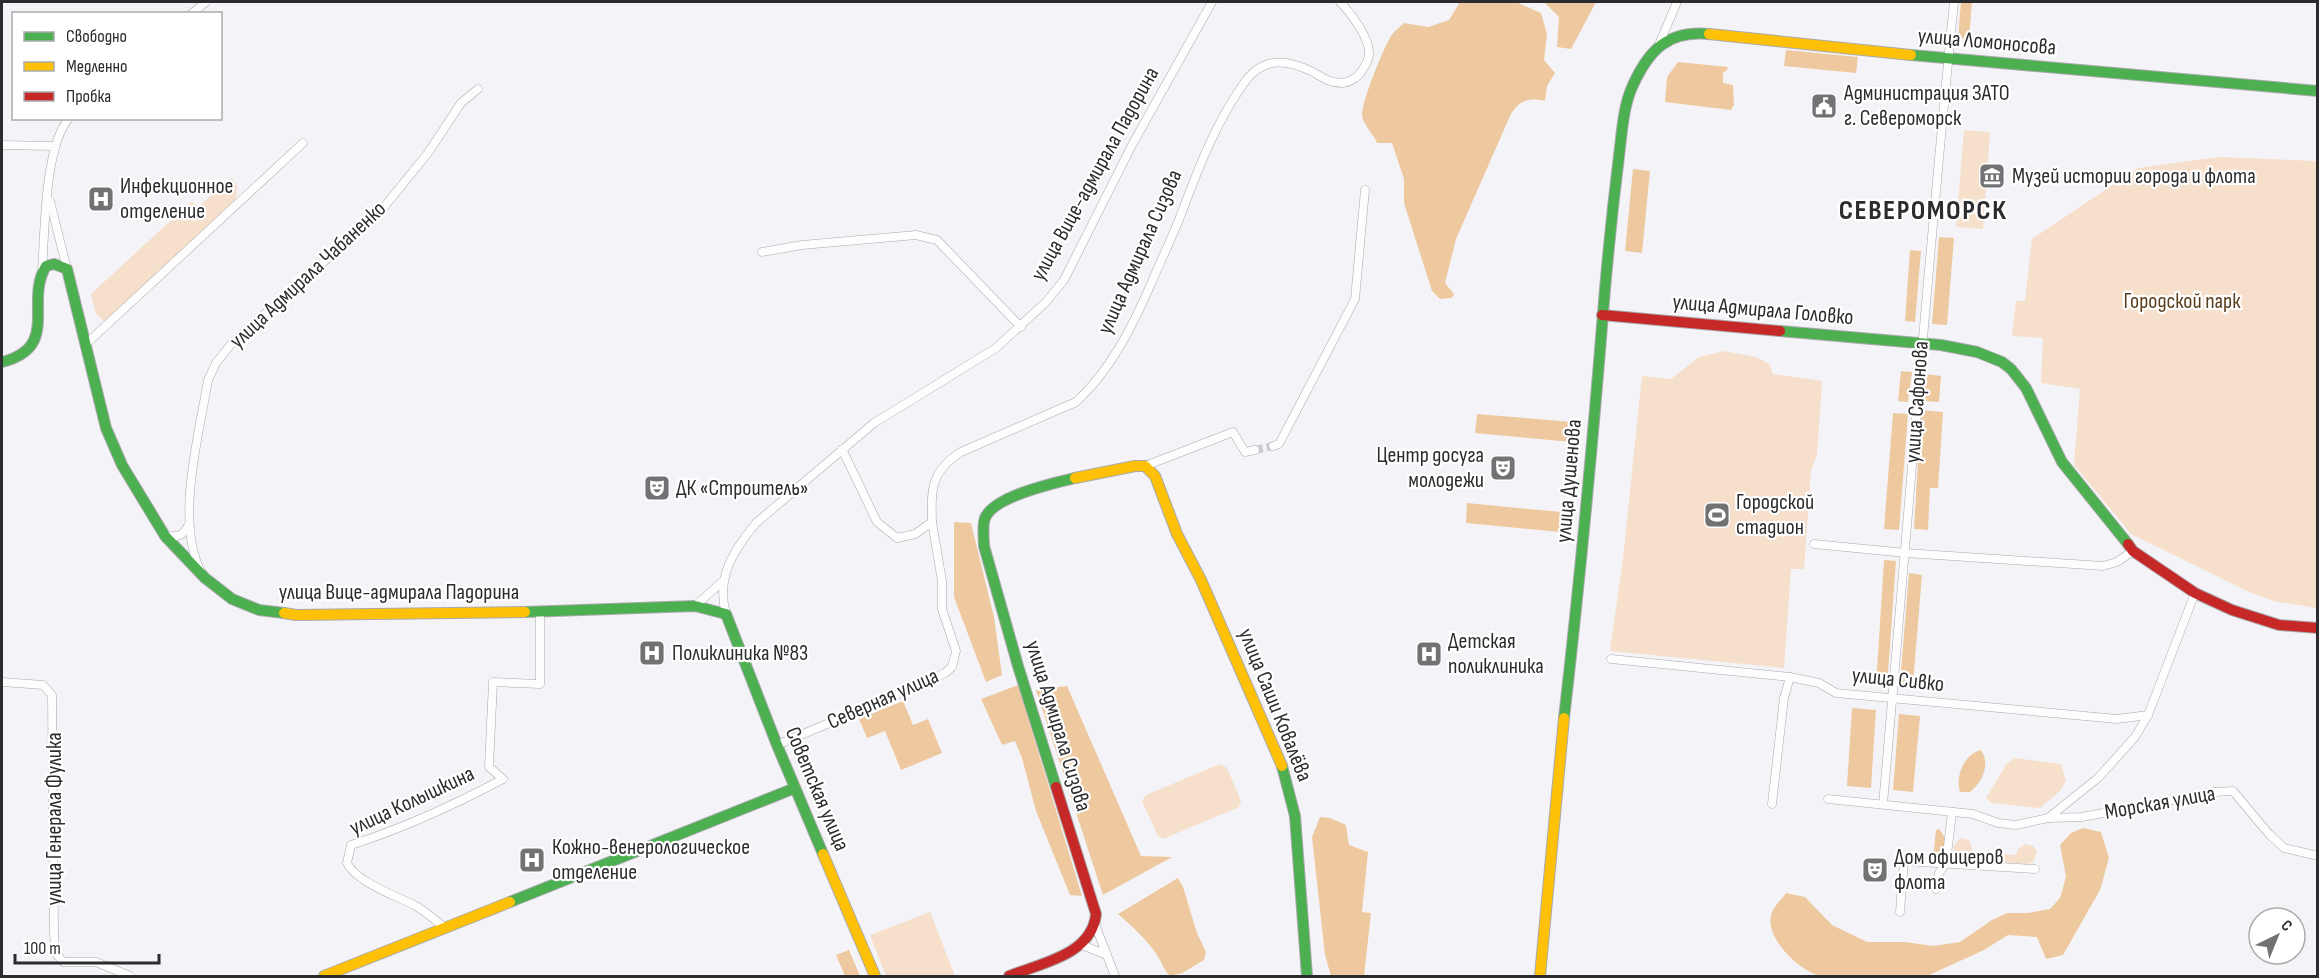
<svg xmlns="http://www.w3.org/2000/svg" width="2319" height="978" font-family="'Sofia Sans Condensed',sans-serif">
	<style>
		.green { fill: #f6e0cb }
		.forest { fill: #eec99f }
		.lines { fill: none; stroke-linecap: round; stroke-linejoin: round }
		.street-tunnel { stroke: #ccccd0; stroke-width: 8; stroke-dasharray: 8 4; stroke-linecap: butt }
		.street-casing { stroke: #a9a9ac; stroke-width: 9 }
		.fast-casing { stroke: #a9a9ac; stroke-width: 12 }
		.slow-casing { stroke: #a9a9ac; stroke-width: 12 }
		.jam-casing { stroke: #a9a9ac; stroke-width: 12 }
		.street { stroke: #fdfdfe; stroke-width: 8 }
		.fast { stroke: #4caf50; stroke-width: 10 }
		.slow { stroke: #ffc107; stroke-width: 10 }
		.jam { stroke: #c62828; stroke-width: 10 }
		.labels { text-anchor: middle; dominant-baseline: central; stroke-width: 4.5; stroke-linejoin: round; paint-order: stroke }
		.street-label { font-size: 22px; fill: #2c2c2e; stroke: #fff }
		.poi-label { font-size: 22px; fill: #2c2c2e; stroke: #fff; text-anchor: start }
		.park-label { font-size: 22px; fill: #593d1c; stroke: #fff }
		.district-label { font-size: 28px; font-weight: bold; letter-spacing: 1.5px; fill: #2c2c2e; stroke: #fff }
	</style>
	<rect width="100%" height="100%" fill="#f4f4f8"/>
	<g class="green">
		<path d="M1964,130L1990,132L1983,229L1956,227Z"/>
		<path d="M2219,157L2317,161V608L2273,601L2247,591L2131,534L2074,465L2080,389L2041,383L2043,338L2012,336L2016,301H2025L2032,239L2138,168Z"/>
		<path d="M232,178L237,186L236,201L105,322L96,314L91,294L191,202L199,206Z"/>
		<path d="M1724,351L1756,357L1769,364L1773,374L1822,381L1817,455L1811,471L1804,569H1791L1784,668L1610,651L1623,558L1642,376L1671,379L1699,357Z"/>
		<path d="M2015,758L2061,764L2066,780L2060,791L2040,808L1992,803L1986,798L2007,763Z"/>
		<path d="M1220,764L1227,768L1241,801L1239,807L1163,839L1158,836L1142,801L1146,795Z"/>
		<path d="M1961,838L1969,840L1973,851L1990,854L1989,861L1959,858L1953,848L1957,841Z"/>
		<path d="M2025,844L2033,846L2037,852L2033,862L2028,864L1998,862L1999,854L2016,855L2018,849Z"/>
		<path d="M930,912L955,976H886L870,935Z"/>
	</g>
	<g class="forest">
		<path d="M1460,2H1516L1541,13L1547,34L1544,60L1555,73L1547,86L1545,101C1528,97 1518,101 1510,116L1456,239L1445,283L1454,294L1452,298L1440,299L1432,291L1404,203V179L1392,143H1377C1373,133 1363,125 1362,115C1362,101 1383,49 1391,36C1394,31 1400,27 1404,23L1428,27L1449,20Z"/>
		<path d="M1544,2H1596L1571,49L1557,47L1559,17Z"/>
		<path d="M1961,2H1972L1969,39L1958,38Z"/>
		<path d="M1786,50L1858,57L1856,73L1784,66Z"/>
		<path d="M1678,62L1728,67L1727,70L1723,73V83L1733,85L1734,105L1731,110L1665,102L1667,77Z"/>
		<path d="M1633,169L1650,171L1642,253L1625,251Z"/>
		<path d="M1939,237L1954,238L1947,325L1932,324Z"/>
		<path d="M1910,250L1921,251L1915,322L1905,321Z"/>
		<path d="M1901,371L1912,372L1908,402L1898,401Z"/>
		<path d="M1926,374L1941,376L1939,402L1924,401Z"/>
		<path d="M1921,410L1943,412L1938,488H1930L1928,530L1914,529Z"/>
		<path d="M1893,413L1908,414L1899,530L1884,529Z"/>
		<path d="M1477,414L1573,422L1571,442L1475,433Z"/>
		<path d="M1467,503L1561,512L1560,532L1466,523Z"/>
		<path d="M954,522L971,523L994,617L1002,675L986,682L954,597Z"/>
		<path d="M1884,560L1896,561L1887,687L1876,686Z"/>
		<path d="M1909,573L1922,575L1913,684L1900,683Z"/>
		<path d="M1018,685L1082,896L1070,895L1036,811L1022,758L1015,741L1002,745L981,699Z"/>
		<path d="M1067,686L1141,856L1172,857L1103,895L1036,690Z"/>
		<path d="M903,701L913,725L928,719L942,753L901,770L885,731L867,738L859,719Z"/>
		<path d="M1852,708L1876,710L1871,788L1847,786Z"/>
		<path d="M1899,714L1920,716L1913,792L1893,790Z"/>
		<path d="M1981,750C1991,764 1982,783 1970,792H1960C1955,776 1964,754 1981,750Z"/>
		<path d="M1320,817L1330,818L1346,825L1349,845L1368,852L1362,912L1371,913L1364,976H1331L1325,955L1312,837Z"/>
		<path d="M2083,828L2101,832L2109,858L2100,890L2063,955L2046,959L2037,937L2008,935L1984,950L1927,976H1821C1800,972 1762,936 1772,912C1775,905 1782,899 1786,893L1805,897L1832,925L1867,942H1905L1933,946L1960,942L1992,920L2007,913H2028L2050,909L2060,898L2066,877L2060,845L2071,833Z"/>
		<path d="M1939,829L1946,839C1946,849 1944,857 1933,860L1936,830Z"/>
		<path d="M1178,878L1183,887L1197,933L1206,952L1204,960L1182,973L1170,976C1163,969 1161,960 1155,952C1144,937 1132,926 1118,914Z"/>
		<path d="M849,950L860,976H845L836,955Z"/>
	</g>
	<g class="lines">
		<path class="street-tunnel" d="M1255,450L1273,446"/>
		<defs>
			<g id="street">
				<path d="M191,14L206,2"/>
				<path d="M1658,47L1677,2"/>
				<path d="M2,145L54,146"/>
				<path d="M50,201L67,269"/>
				<path d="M762,252L802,245L916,235L937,240L1021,327"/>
				<path d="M42,271C45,232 44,148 69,118"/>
				<path d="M86,344L303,143"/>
				<path d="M1273,446L1279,444L1355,299L1365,190"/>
				<path d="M842,449L877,522L897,538L915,534L932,522C931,489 931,471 961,452L1076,402C1111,370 1132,327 1151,284C1160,262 1171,240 1180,217C1197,172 1214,126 1242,86C1261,57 1284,58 1313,72C1323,78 1330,83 1342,83C1348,83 1357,78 1361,72C1365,66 1370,59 1369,52C1369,37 1350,12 1340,2"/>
				<path d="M1145,466L1233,432L1245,452L1255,450"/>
				<path d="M165,536C178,537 183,537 189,524"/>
				<path d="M1814,544L1906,553L2103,566L2117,562L2133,551"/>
				<path d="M201,572C175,520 199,435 208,380L216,363L232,343L380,212L428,153L461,103L478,89"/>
				<path d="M695,606L723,581"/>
				<path d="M726,614C716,577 733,551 756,523L874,423L996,348L1046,302L1064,280L1132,145L1212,2"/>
				<path d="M1611,659L1790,677L1819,683L1836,693L2117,719L2148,715L2195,593"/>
				<path d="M2,682L43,685L52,695L54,932L55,949L57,955L63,962H96L130,976"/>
				<path d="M777,745L910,689L945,673L952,667L956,651L942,609V581L932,522"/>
				<path d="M1828,799L1973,814L1998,823L2016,825L2048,818L2098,778L2135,737L2148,715"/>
				<path d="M1772,804L1784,698L1790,677"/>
				<path d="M1883,804C1907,536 1927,269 1954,2"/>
				<path d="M2048,818L2082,817L2214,792L2233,791L2269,834L2284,848L2318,856"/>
				<path d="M1936,889L1939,873L1946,863L1952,812"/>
				<path d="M1900,912L1904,861L2035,869"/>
				<path d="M444,927C434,919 425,911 414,905C396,896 355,881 347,863L351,845C404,828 454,805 503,779L489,767L493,682L540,684V612"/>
				<path d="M1096,927L1115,976"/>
				<path d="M1082,945L1107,955"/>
			</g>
			<g id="fast">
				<path d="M1911,55L2318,91"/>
				<path d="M1780,331L1941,345L1977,352L2002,362L2011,369L2026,388L2062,462L2128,544"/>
				<path d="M2,362C61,347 24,302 46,266L54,264L67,269L106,428L122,465L165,536L205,578L232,599L259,610L284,613"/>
				<path d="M525,612L695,606L726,614L777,745L823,854"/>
				<path d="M1564,718C1580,579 1593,440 1604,301C1608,253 1613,204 1619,156C1622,133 1623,106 1633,85C1649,50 1668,30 1709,34"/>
				<path d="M1282,766L1295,816L1307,976"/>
				<path d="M1056,787L1018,666L984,546C984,537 982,526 985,518C994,496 1054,483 1075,478"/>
				<path d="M510,902L795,788"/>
			</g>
			<g id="slow">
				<path d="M1709,34L1911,55"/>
				<path d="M1075,478L1135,466H1145L1155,476L1177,534L1201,580L1282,766"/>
				<path d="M284,613L296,615L525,612"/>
				<path d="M823,854L875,976"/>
				<path d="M324,976L510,902"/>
				<path d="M1540,976L1564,718"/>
			</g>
			<g id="jam">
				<path d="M1602,315L1780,331"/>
				<path d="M2128,544L2133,551L2195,593L2232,610L2279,625L2318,628"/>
				<path d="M1009,976C1041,963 1092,955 1096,914L1056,787"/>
			</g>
		</defs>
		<use href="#street" class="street-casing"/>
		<use href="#fast" class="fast-casing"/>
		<use href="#slow" class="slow-casing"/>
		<use href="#jam" class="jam-casing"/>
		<use href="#street" class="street"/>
		<use href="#fast" class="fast"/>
		<use href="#slow" class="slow"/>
		<use href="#jam" class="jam"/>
	</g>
	<defs>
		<symbol id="civic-square" viewBox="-11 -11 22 22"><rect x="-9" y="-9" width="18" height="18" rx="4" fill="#727275" stroke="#fff"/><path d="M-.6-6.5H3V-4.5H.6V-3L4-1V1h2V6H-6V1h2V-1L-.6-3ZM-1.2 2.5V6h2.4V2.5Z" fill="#fff"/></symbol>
		<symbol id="museum-square" viewBox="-11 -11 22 22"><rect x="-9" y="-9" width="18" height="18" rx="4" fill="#727275" stroke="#fff"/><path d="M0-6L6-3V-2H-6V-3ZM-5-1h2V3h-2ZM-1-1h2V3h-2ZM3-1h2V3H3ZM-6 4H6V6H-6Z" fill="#fff"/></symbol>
		<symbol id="hospital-square" viewBox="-11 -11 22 22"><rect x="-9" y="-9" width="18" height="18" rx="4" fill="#727275" stroke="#fff"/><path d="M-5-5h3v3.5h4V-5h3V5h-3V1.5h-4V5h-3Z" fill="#fff"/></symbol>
		<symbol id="theatre-square" viewBox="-11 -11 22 22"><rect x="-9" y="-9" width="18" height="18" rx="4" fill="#727275" stroke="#fff"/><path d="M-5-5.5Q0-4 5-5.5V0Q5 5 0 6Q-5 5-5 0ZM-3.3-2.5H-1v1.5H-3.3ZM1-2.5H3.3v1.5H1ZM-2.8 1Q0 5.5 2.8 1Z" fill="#fff"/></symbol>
		<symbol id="stadium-square" viewBox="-11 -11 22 22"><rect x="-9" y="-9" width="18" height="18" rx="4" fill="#727275" stroke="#fff"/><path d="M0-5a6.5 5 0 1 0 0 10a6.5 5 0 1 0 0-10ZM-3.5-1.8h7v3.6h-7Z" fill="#fff"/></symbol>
	</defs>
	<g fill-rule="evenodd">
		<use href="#civic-square" x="1809" y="91" width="30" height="30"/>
		<use href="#museum-square" x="1977" y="161" width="30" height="30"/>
		<use href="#hospital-square" x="86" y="184" width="30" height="30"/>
		<use href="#theatre-square" x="1488" y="453" width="30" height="30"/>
		<use href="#theatre-square" x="642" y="473" width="30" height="30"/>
		<use href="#stadium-square" x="1702" y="500" width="30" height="30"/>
		<use href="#hospital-square" x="637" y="638" width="30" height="30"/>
		<use href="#hospital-square" x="1414" y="639" width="30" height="30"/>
		<use href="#hospital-square" x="517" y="845" width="30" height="30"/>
		<use href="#theatre-square" x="1860" y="855" width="30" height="30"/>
	</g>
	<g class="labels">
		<g class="street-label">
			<text transform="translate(1987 42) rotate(5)">улица Ломоносова</text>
			<text transform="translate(1095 174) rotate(-61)">улица Вице-адмирала Падорина</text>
			<text transform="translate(1140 252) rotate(-66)">улица Адмирала Сизова</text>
			<text transform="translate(308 275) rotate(-43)">улица Адмирала Чабаненко</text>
			<text transform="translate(1763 310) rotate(5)">улица Адмирала Головко</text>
			<text transform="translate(1917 402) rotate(-86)">улица Сафонова</text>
			<text transform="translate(1569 481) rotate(-85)">улица Душенова</text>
			<text x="399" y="592">улица Вице-адмирала Падорина</text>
			<text transform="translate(1898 680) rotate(6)">улица Сивко</text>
			<text transform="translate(883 699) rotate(-24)">Северная улица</text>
			<text transform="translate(1275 705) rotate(68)">улица Саши Ковалёва</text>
			<text transform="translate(1058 726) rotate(73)">улица Адмирала Сизова</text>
			<text transform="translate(817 789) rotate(67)">Советская улица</text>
			<text transform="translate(412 801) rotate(-25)">улица Колышкина</text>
			<text transform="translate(2160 803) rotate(-10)">Морская улица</text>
			<text transform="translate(54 819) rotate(-90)">улица Генерала Фулика</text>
		</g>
		<g class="poi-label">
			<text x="1844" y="93">Администрация ЗАТО<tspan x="1844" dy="25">г. Североморск</tspan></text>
			<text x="2012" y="176">Музей истории города и флота</text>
			<text x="120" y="186">Инфекционное<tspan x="120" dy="25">отделение</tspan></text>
			<text x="1484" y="455" text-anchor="end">Центр досуга<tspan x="1484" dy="25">молодежи</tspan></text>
			<text x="676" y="488">ДК «Строитель»</text>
			<text x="1736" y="502">Городской<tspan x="1736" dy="25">стадион</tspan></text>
			<text x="1448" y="641">Детская<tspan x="1448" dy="25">поликлиника</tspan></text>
			<text x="672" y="653">Поликлиника №83</text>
			<text x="552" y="847">Кожно-венерологическое<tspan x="552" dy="25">отделение</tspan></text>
			<text x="1894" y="857">Дом офицеров<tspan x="1894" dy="25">флота</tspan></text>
		</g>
		<g class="park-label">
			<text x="2182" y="301">Городской парк</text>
		</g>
		<g class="district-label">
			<text x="1923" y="210">СЕВЕРОМОРСК</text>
		</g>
	</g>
	<rect width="2319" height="978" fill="none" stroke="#2c2c2e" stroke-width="6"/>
	<rect x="12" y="12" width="210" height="108" fill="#ffffff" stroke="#ababab" stroke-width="1.5"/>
	<rect x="24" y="32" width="30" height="9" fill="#4caf50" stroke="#ababab" stroke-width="1.5"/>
	<text x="66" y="42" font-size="18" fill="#2c2c2e">Свободно</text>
	<rect x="24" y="62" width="30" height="9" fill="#ffc107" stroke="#ababab" stroke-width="1.5"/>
	<text x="66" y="72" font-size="18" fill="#2c2c2e">Медленно</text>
	<rect x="24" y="92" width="30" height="9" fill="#c62828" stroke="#ababab" stroke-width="1.5"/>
	<text x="66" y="102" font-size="18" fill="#2c2c2e">Пробка</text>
	<g transform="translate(2277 936) rotate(43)"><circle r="28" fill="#ffffff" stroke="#ababab" stroke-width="1.5"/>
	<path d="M0-4.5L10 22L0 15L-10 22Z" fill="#727275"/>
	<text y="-9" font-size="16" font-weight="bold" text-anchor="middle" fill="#2c2c2e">С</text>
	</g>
	<path d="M15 954v9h144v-9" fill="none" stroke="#2c2c2e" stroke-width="3"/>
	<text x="24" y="954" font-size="18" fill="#2c2c2e" stroke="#ffffff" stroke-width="4.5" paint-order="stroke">100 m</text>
</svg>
